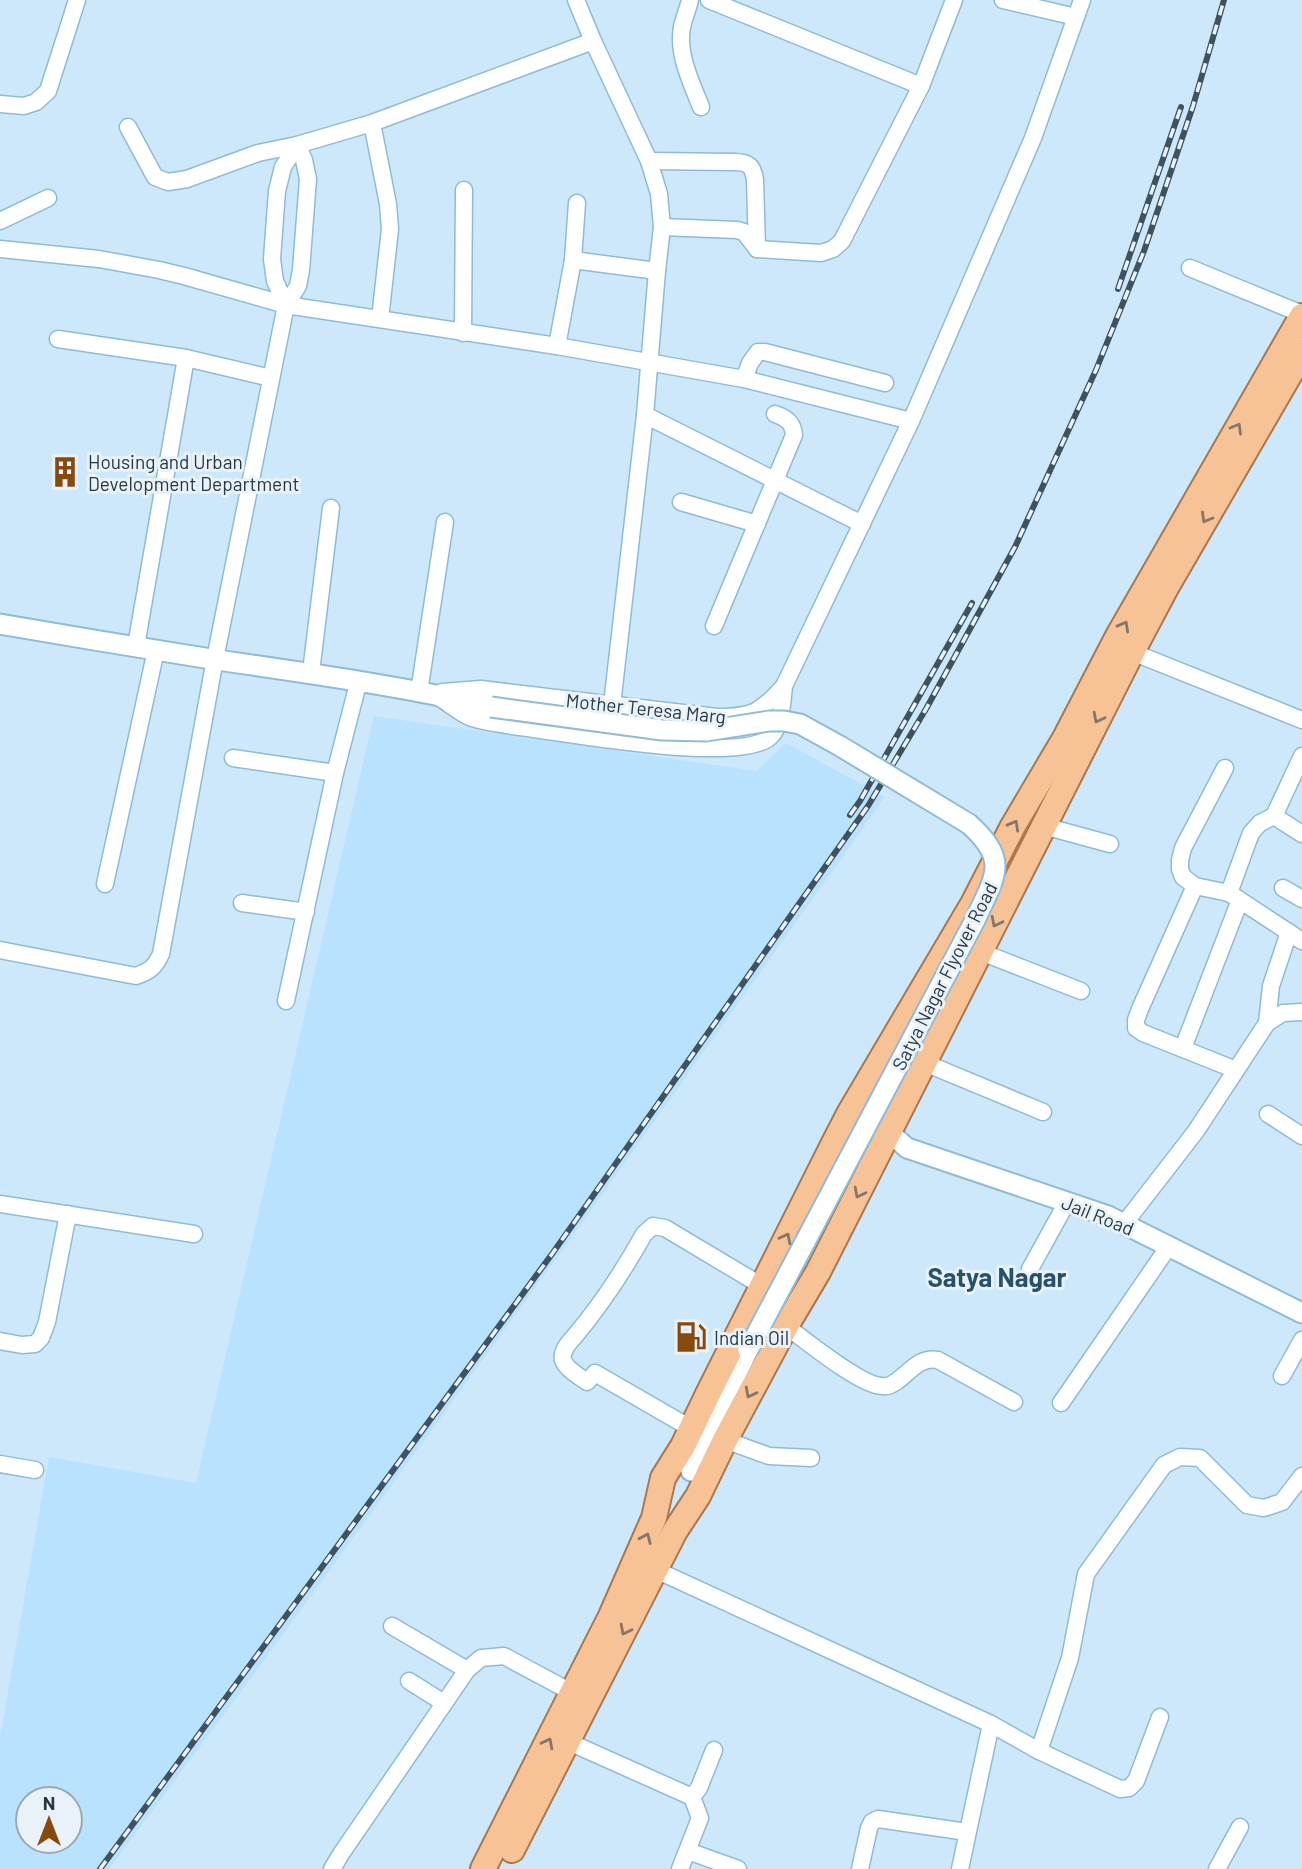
<svg xmlns="http://www.w3.org/2000/svg" width="1302" height="1869" font-family="Barlow,sans-serif">
	<style>
		.built { fill: #b8e2fe; fill-rule: evenodd }
		.lines { fill: none; stroke-linecap: round; stroke-linejoin: round }
		.minor-casing { stroke: #8ebbd8; stroke-width: 19 }
		.tertiary-casing { stroke: #8ebbd8; stroke-width: 23 }
		.primary-casing { stroke: #ab774c; stroke-width: 28 }
		.minor { stroke: #fff; stroke-width: 16 }
		.tertiary { stroke: #fff; stroke-width: 19 }
		.primary { stroke: #f8c297; stroke-width: 24 }
		.rail-casing { stroke: #3e525f; stroke-width: 6 }
		.rail { stroke: #e9f2f8; stroke-width: 3.5; stroke-dasharray: 10; stroke-linecap: butt }
		.tertiary-bridge-casing { stroke: #8ebbd8; stroke-width: 23; stroke-linecap: butt }
		.tertiary-bridge { stroke: #fff; stroke-width: 19 }
		.oneway { stroke: #847669 }
		.labels { text-anchor: middle; dominant-baseline: central; stroke-width: 6; stroke-linejoin: round; paint-order: stroke }
		.poi-label { font-size: 19px; fill: #263844; stroke: #e9f2f8; text-anchor: start }
		.street-label { font-size: 19px; fill: #263844; stroke: #e9f2f8 }
		.district-label { font-size: 26px; font-weight: bold; fill: #27526b; stroke: #e9f2f8 }
	</style>
	<rect width="100%" height="100%" fill="#cce8fa"/>
	<path class="built" d="M374,716L757,771L786,743L885,797L564,1248L265,1659L109,1869H0V1738L49,1457L196,1483ZM28,1799H70V1841H28Z"/>
	<g class="lines">
		<defs>
			<g id="minor">
				<path d="M576,0L593,41L649,161L659,194L662,227L657,271L645,415L612,705"/>
				<path d="M690,0C688,9 684,18 682,27C677,54 691,82 701,107"/>
				<path d="M709,0L921,86"/>
				<path d="M1003,0L1076,17"/>
				<path d="M0,104L24,106L36,102L48,91L77,0"/>
				<path d="M372,123L388,204L390,229L380,319"/>
				<path d="M128,127L155,177L168,182L187,179L258,153L297,145L304,160L308,179L301,270L298,286L286,305"/>
				<path d="M649,161L734,162C749,162 753,166 755,180L757,249"/>
				<path d="M0,221L48,198"/>
				<path d="M662,227L737,230L744,232L757,249L821,253L833,249L842,241L921,86L954,0"/>
				<path d="M0,249L99,259L159,270L184,276L286,305"/>
				<path d="M573,260L657,271"/>
				<path d="M1190,268L1302,314"/>
				<path d="M286,305L275,281L272,259L277,191L283,167L297,145L372,123L593,41"/>
				<path d="M463,333L464,190"/>
				<path d="M58,339L186,358L271,378"/>
				<path d="M557,346L573,260L577,203"/>
				<path d="M744,379L750,363L758,352H765L885,383"/>
				<path d="M645,415L862,524"/>
				<path d="M681,502L757,524"/>
				<path d="M714,626L794,435C793,423 787,418 775,414"/>
				<path d="M136,646L186,358"/>
				<path d="M1132,652L1302,720"/>
				<path d="M311,672L331,508"/>
				<path d="M419,692L445,522"/>
				<path d="M442,692L481,689L717,717C752,717 760,713 784,686L911,421L1033,138L1082,0"/>
				<path d="M440,698C450,704 461,714 472,718C490,724 522,727 541,730C582,736 741,763 770,737C782,726 782,702 784,686"/>
				<path d="M233,758L335,773"/>
				<path d="M1225,768L1183,848L1180,860V869L1183,877L1195,886L1229,893L1302,941"/>
				<path d="M1274,816L1302,834"/>
				<path d="M1044,826L1110,844"/>
				<path d="M105,884L156,650"/>
				<path d="M1195,886L1140,1009L1136,1020V1028L1143,1033L1236,1070"/>
				<path d="M1283,888L1302,899"/>
				<path d="M1229,893L1251,833L1260,823L1274,816L1302,756"/>
				<path d="M242,903L306,912"/>
				<path d="M0,950L136,976C150,971 155,967 161,954L215,659L286,305L557,346L744,379L911,421"/>
				<path d="M981,952L1081,991"/>
				<path d="M286,1001L335,773L359,680"/>
				<path d="M1267,1023L1271,986L1289,932"/>
				<path d="M1183,1048L1240,900"/>
				<path d="M925,1063L1043,1112"/>
				<path d="M1268,1114L1302,1136"/>
				<path d="M0,1204L194,1234"/>
				<path d="M1124,1224L1196,1131L1267,1023L1283,1013L1302,1012"/>
				<path d="M1030,1269L1067,1202"/>
				<path d="M786,1326C805,1340 861,1386 882,1386C887,1387 893,1384 897,1381C911,1371 919,1357 938,1360L1014,1402"/>
				<path d="M0,1341L22,1345L35,1344L41,1338L47,1322L68,1214"/>
				<path d="M1282,1376L1302,1340"/>
				<path d="M1061,1403L1169,1246"/>
				<path d="M692,1429L595,1373L587,1382C580,1377 566,1369 563,1360C561,1352 569,1342 574,1337C601,1305 624,1270 644,1234L653,1226L665,1228L762,1286"/>
				<path d="M725,1440L769,1456L811,1458"/>
				<path d="M0,1464L35,1470"/>
				<path d="M656,1570L991,1724L960,1869"/>
				<path d="M392,1626L467,1670"/>
				<path d="M409,1681L444,1703"/>
				<path d="M991,1724L1039,1751L1070,1658L1086,1574L1164,1465L1180,1457L1200,1458L1247,1505L1264,1508L1282,1502L1302,1476"/>
				<path d="M569,1742L692,1797L699,1788L714,1750"/>
				<path d="M1039,1751L1120,1789L1129,1788L1136,1781L1160,1717"/>
				<path d="M688,1851L738,1869"/>
				<path d="M332,1869L341,1854L467,1670L481,1658L504,1656L573,1693"/>
				<path d="M680,1869L700,1818L692,1797"/>
				<path d="M860,1869L869,1828L872,1822L878,1819L967,1832"/>
				<path d="M1217,1869L1240,1827"/>
			</g>
			<g id="tertiary">
				<path d="M0,624C70,636 141,648 211,659C305,673 398,685 491,707"/>
				<path d="M890,1133L907,1148L1108,1216L1302,1313"/>
				<path d="M691,1471L748,1350"/>
			</g>
			<g id="primary">
				<path d="M512,1850L675,1531L698,1496L725,1440L786,1326L818,1272L1132,652L1167,586L1302,353"/>
				<path d="M483,1869L611,1616L654,1518L663,1478L683,1446L708,1394L834,1143L850,1112L974,902L1013,826L1065,738L1118,636L1302,316"/>
			</g>
		</defs>
		<use href="#minor" class="minor-casing"/>
		<use href="#tertiary" class="tertiary-casing"/>
		<use href="#primary" class="primary-casing"/>
		<use href="#minor" class="minor"/>
		<use href="#tertiary" class="tertiary"/>
		<use href="#primary" class="primary"/>
		<defs>
			<g id="rail">
				<path d="M1118,289L1181,107"/>
				<path d="M850,815L860,801L972,603"/>
				<path d="M100,1869L552,1254L868,806L926,709L1015,547L1096,370L1144,251L1193,106L1224,0"/>
			</g>
		</defs>
		<use href="#rail" class="rail-casing"/>
		<use href="#rail" class="rail"/>
		<defs>
			<path id="tertiary-bridge" d="M491,707L662,730L706,731L769,721H784L800,724L840,746L969,824C1010,861 995,876 975,920L748,1350"/>
		</defs>
		<use href="#tertiary-bridge" class="tertiary-bridge-casing"/>
		<use href="#tertiary-bridge" class="tertiary-bridge"/>
	</g>
	<defs><path id="oneway-chevron" d="M-2-3.5L2.5 0L-2 3.5" fill="none" stroke-width="1.6" stroke-linecap="round" stroke-linejoin="round" transform="scale(1.75)"/></defs>
	<g class="oneway">
		<use href="#oneway-chevron" transform="translate(1237 428) rotate(-60)"/>
		<use href="#oneway-chevron" transform="translate(1206 518) rotate(120)"/>
		<use href="#oneway-chevron" transform="translate(1124 626) rotate(-61)"/>
		<use href="#oneway-chevron" transform="translate(1098 718) rotate(117)"/>
		<use href="#oneway-chevron" transform="translate(1014 825) rotate(-61)"/>
		<use href="#oneway-chevron" transform="translate(996 922) rotate(117)"/>
		<use href="#oneway-chevron" transform="translate(859 1193) rotate(117)"/>
		<use href="#oneway-chevron" transform="translate(786 1238) rotate(-63)"/>
		<use href="#oneway-chevron" transform="translate(750 1393) rotate(118)"/>
		<use href="#oneway-chevron" transform="translate(646 1538) rotate(-66)"/>
		<use href="#oneway-chevron" transform="translate(625 1630) rotate(117)"/>
		<use href="#oneway-chevron" transform="translate(548 1743) rotate(-63)"/>
	</g>
	<defs>
		<symbol id="building-bare" viewBox="-9 -9 18 18"><path d="M-4-6H4V6H1V3H-1V6H-4ZM-2.5-4.3h1.7v1.8h-1.7ZM.8-4.3h1.7v1.8H.8ZM-2.5-1h1.7V.8h-1.7ZM.8-1h1.7V.8H.8Z" fill="#88490d" stroke="#e9f2f8" stroke-width="2.5" paint-order="stroke"/></symbol>
		<symbol id="fuel-bare" viewBox="-9 -9 18 18"><path d="M-5.5-6h7V0h2V4h1.3V-2.5L3-4.5l.8-.8L6-3V5H2.5V1h-1V6h-7ZM-4.2-4.7v3.2H.2V-4.7Z" fill="#88490d" stroke="#e9f2f8" stroke-width="2.5" paint-order="stroke"/></symbol>
	</defs>
	<g fill-rule="evenodd">
		<use href="#building-bare" x="43" y="450" width="44" height="44"/>
		<use href="#fuel-bare" x="669" y="1315" width="44" height="44"/>
	</g>
	<g class="labels">
		<g class="poi-label">
			<text x="88" y="461">Housing and Urban<tspan x="88" dy="22">Development Department</tspan></text>
			<text x="714" y="1337">Indian Oil</text>
		</g>
		<g class="street-label">
			<text transform="translate(646 708) rotate(6)">Mother Teresa Marg</text>
			<text transform="translate(944 976) rotate(-63)">Satya Nagar Flyover Road</text>
			<text transform="translate(1098 1215) rotate(22)">Jail Road</text>
		</g>
		<g class="district-label">
			<text x="997" y="1276">Satya Nagar</text>
		</g>
	</g>
	<g transform="translate(49 1820)"><circle r="33" fill="#e9f2f8" stroke="#9ba8b0" stroke-width="2"/>
	<path d="M0-5L12 26L0 18L-12 26Z" fill="#88490d"/>
	<text y="-10" font-size="19" font-weight="bold" text-anchor="middle" fill="#263844">N</text>
	</g>
</svg>
